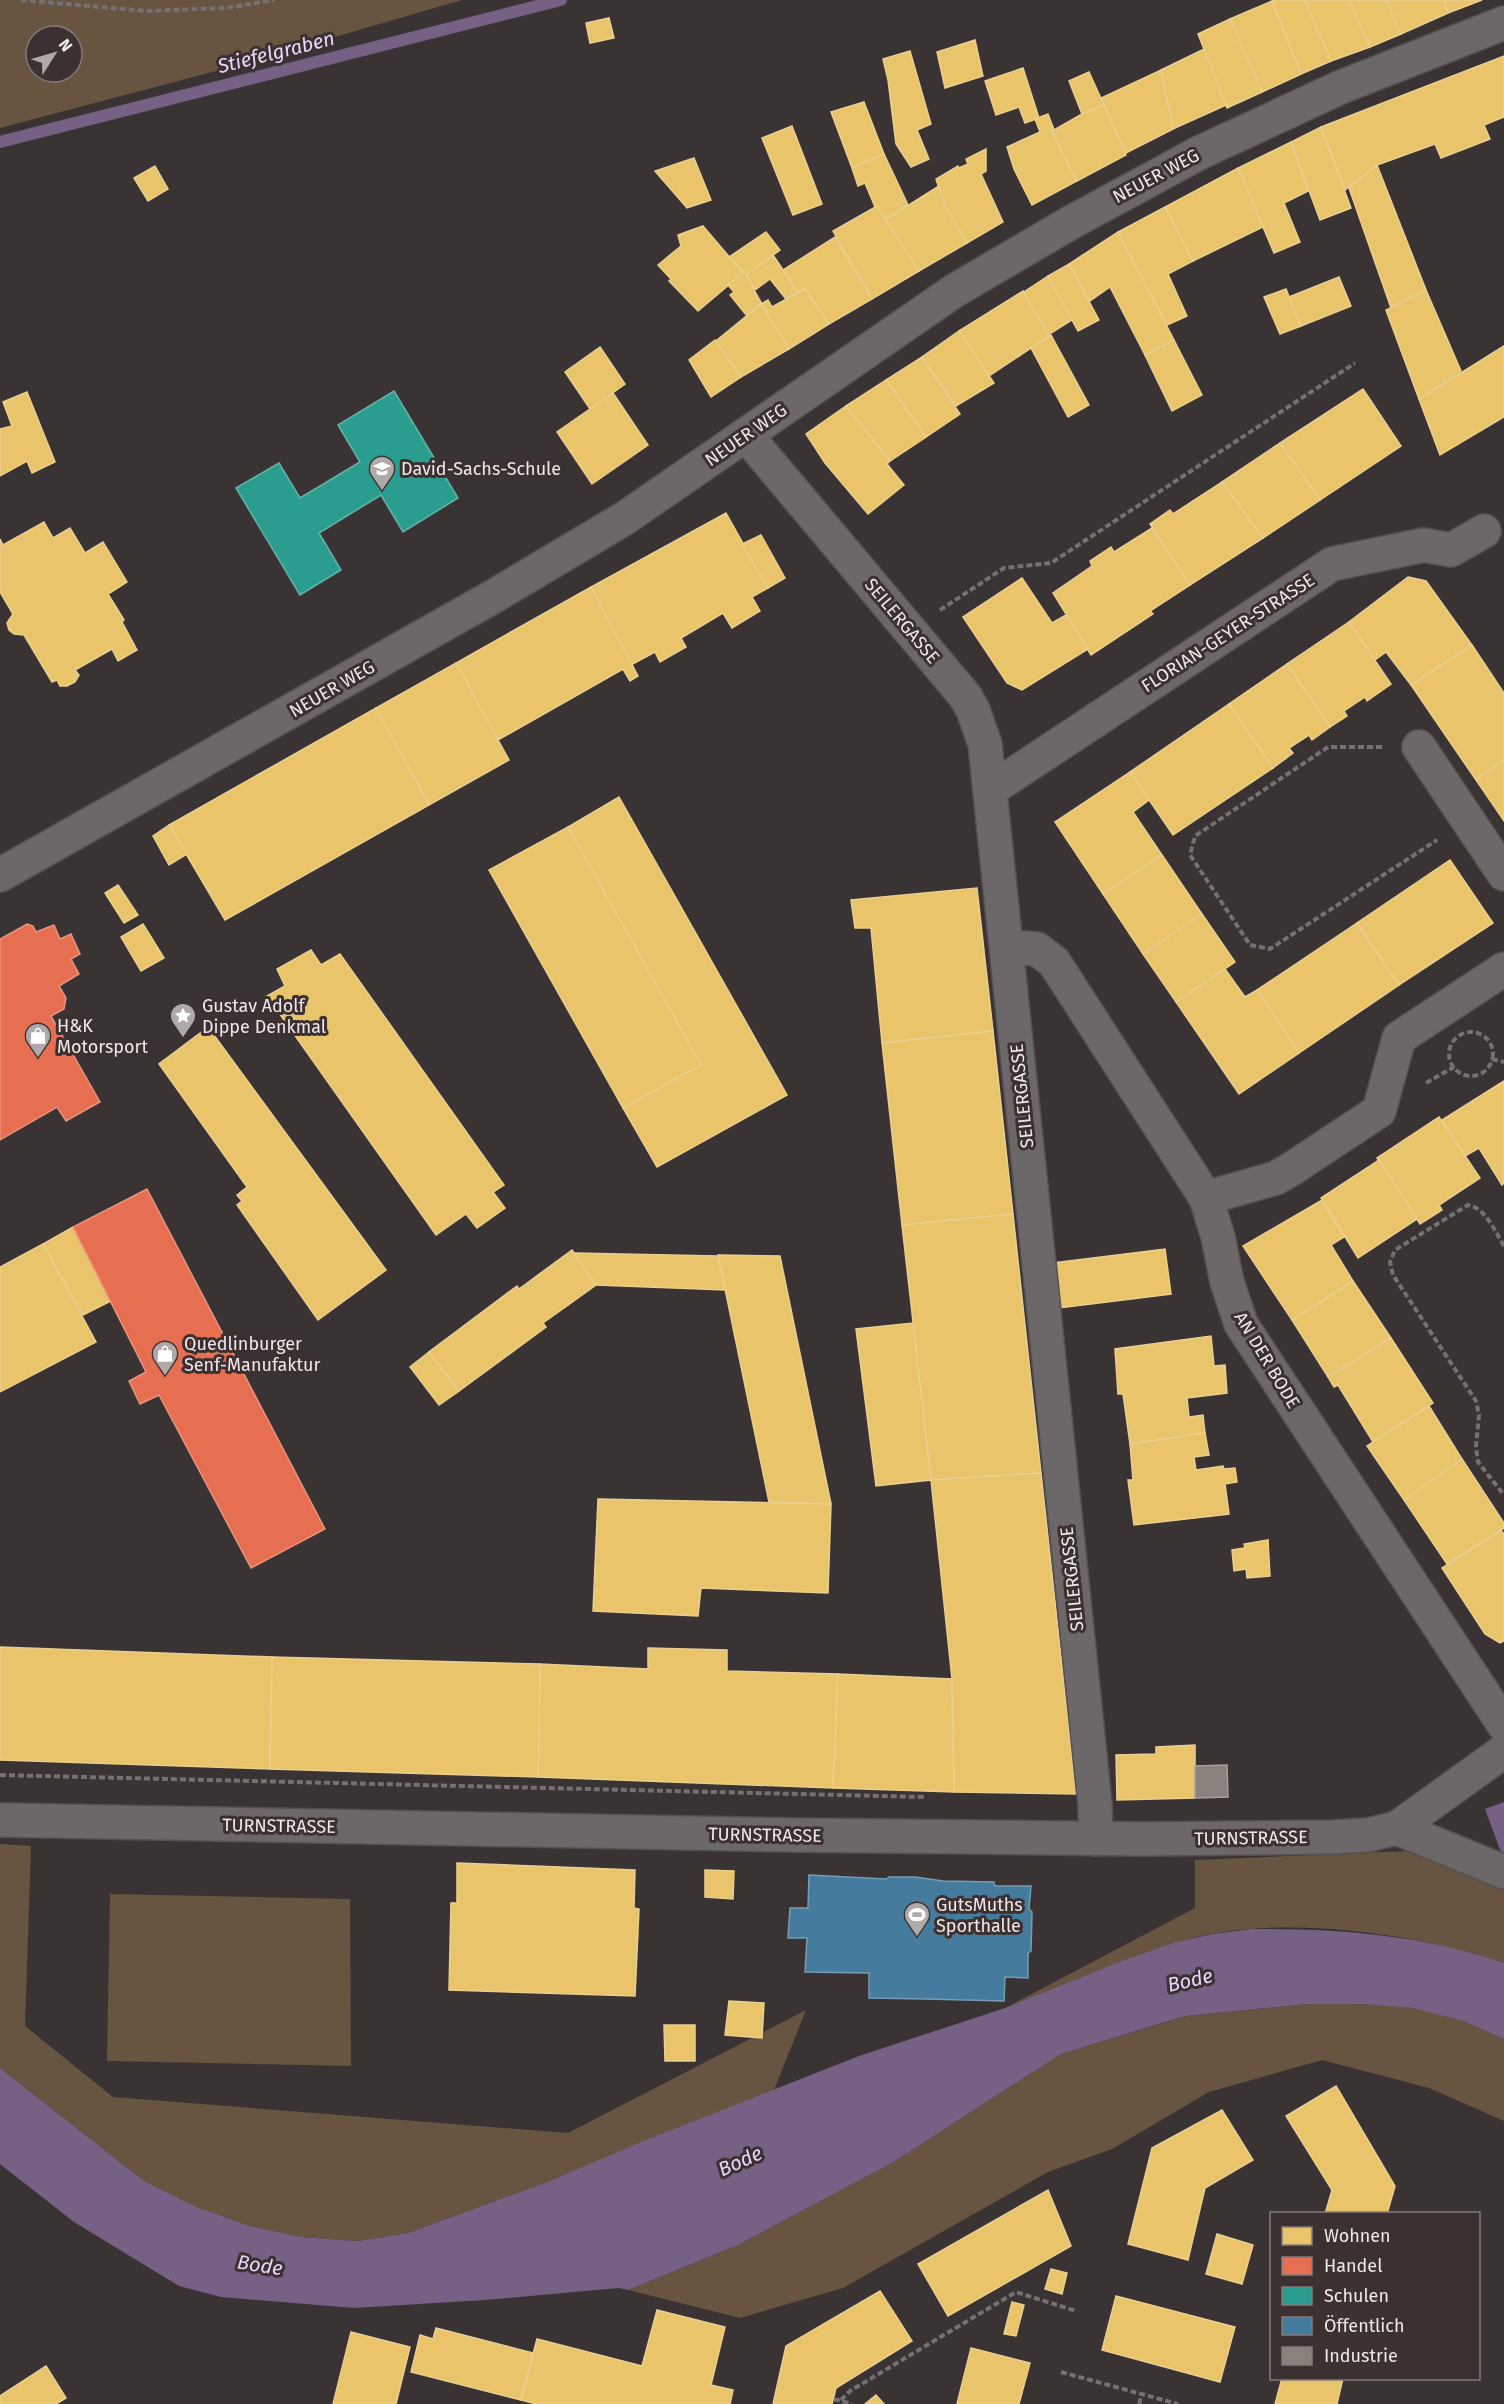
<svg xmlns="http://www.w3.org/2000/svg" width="1504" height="2404" font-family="'Fira Sans',sans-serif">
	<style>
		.green { fill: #675441; fill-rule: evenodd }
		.water { fill: #766084 }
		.homes { fill: #e9c46a; stroke: #ebcf90; stroke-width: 1.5 }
		.shops { fill: #e76f51; stroke: #ea937f; stroke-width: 1.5 }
		.schools { fill: #2a9d8f; stroke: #65b4aa; stroke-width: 1.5 }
		.public { fill: #457b9d; stroke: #789cb4; stroke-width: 1.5 }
		.industry { fill: #8a817c; stroke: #a9a09d; stroke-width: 1.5 }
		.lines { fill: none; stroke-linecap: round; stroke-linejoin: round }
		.stream { stroke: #766084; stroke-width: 12 }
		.street-casing { stroke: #565151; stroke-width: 36 }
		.path { stroke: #757071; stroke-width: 4; stroke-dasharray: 6 3; stroke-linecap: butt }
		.street { stroke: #6c6768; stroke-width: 33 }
		.labels { text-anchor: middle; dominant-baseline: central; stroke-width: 6; stroke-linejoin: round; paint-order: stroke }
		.street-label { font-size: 18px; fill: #f0e8e9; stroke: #3c3031 }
		.poi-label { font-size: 18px; fill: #f0e8e9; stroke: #3c3031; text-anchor: start }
		.water-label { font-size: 20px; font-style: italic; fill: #ecd5fd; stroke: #3c3031 }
	</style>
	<rect width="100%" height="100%" fill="#393333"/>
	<g class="green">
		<path d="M0,0H462L235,66L0,128ZM36,36H72V72H36Z"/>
		<path d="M0,1844L31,1846L25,2026L113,2097L568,2133L806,2010L774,2090L547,2182L408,2233L358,2241L302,2237L250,2226L197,2207L144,2181L0,2068Z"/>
		<path d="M1407,1851L1504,1890V1963C1411,1932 1271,1912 1176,1943C1118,1961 1061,1986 1005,2008L1195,1908V1860Z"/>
		<path d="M110,1894L350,1899L351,2066L107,2061Z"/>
		<path d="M1308,2004C1360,2004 1416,2002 1466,2021C1479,2027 1491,2033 1504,2039V2121L1429,2088L1322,2060L1209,2092L1112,2149L1048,2172L843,2288L740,2318L628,2290L738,2245L892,2163L1061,2054L1186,2016Z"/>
	</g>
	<g class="water">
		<path d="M1504,1802V1854L1502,1855L1485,1809Z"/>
		<path d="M1251,1929C1341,1929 1417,1934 1504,1963V2039L1464,2021L1413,2008L1361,2004H1308L1185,2016L1061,2054L892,2163L738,2245L628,2290L619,2288L485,2300L354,2308L221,2297L179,2286L74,2222L0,2164V2068L144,2181L197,2207L250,2226L302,2237L358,2241L408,2233L547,2182L641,2142L859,2056L1005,2008L1119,1962L1176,1942L1213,1934Z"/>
	</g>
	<g class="homes">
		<path d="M1305,0L1331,61L1301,74L1272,0Z"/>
		<path d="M1305,0H1349L1370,47L1331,61Z"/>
		<path d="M1349,0H1386L1401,34L1370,47Z"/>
		<path d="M1386,0H1444L1448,13L1401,34Z"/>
		<path d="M1444,0H1482L1448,13Z"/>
		<path d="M1272,1L1301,74L1262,92L1230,19Z"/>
		<path d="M609,18L614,38L590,43L586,23Z"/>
		<path d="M1230,19L1262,92L1227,108L1198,34Z"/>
		<path d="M975,40L983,76L945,88L937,52Z"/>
		<path d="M1204,49L1226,105L1173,129L1161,70Z"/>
		<path d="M910,51L931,124L917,130L929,159L911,167L896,144L888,80L883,59Z"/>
		<path d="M1504,56V117L1484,125L1490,139L1441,158L1435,144L1377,165L1345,190L1321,127Z"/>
		<path d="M1023,68L1039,118L1025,123L1019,107L996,115L985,81Z"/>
		<path d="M1161,70L1173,129L1126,153L1101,98Z"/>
		<path d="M1089,72L1104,105L1082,114L1069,81Z"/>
		<path d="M864,102L884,154L852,168L831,112Z"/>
		<path d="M1104,105L1126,155L1077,181L1052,131L1082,114Z"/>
		<path d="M1048,114L1054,130L1052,131L1077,181L1032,205L1014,169L1007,147L1040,132L1035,119Z"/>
		<path d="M792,126L822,204L793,215L762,138Z"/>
		<path d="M1321,127L1351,208L1320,220L1291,142Z"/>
		<path d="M1291,142L1308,191L1284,203L1300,242L1274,253L1238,168Z"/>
		<path d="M986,149V171L981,174L1003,222L967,243L945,206L936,179L958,166L959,168L968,164L966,159Z"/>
		<path d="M884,154L908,205L885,220L877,206L875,207L865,183L858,186L852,168Z"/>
		<path d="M694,158L711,200L687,208L655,171Z"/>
		<path d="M1377,165L1426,290L1391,308L1349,188Z"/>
		<path d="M155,166L168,189L148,201L134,178Z"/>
		<path d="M1238,168L1263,227L1193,261L1165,207Z"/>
		<path d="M939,186L945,206L967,243L919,271L885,220Z"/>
		<path d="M877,206L919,271L872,299L833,231Z"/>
		<path d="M1165,207L1193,261L1168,274L1187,316L1167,325L1118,232Z"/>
		<path d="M703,226L743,273L698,311L669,281L671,279L658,265L681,246L678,235Z"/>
		<path d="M766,232L780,250L746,275L729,257Z"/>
		<path d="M1118,232L1174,340L1145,355L1110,287L1090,301L1069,264Z"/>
		<path d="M835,237L872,299L829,324L805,289L798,292L783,270Z"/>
		<path d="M773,255L798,292L786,299L770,279L755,290L746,275Z"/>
		<path d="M1069,264L1099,320L1078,331L1048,276Z"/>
		<path d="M744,272L762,304L747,316L730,295L734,292L728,285Z"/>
		<path d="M1048,276L1072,320L1048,335L1024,292Z"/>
		<path d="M1339,277L1351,306L1301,326L1289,297Z"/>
		<path d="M805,289L829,324L789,349L761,304L768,300L772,307Z"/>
		<path d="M1286,289L1301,326L1280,334L1264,297Z"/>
		<path d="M1426,290L1461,371L1419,399L1386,310Z"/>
		<path d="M1023,291L1049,336L989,376L959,331Z"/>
		<path d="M761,304L789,349L741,377L716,341Z"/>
		<path d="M959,331L994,383L956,406L922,357Z"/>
		<path d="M1051,335L1089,405L1068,417L1031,348Z"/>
		<path d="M715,340L741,377L711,397L689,360Z"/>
		<path d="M1174,340L1202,395L1172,411L1145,355Z"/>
		<path d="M1504,346V417L1440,455L1419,399Z"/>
		<path d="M600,347L625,384L590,409L565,372Z"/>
		<path d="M922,357L960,414L926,437L886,380Z"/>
		<path d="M886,380L926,437L890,461L846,406Z"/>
		<path d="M1363,389L1401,446L1320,500L1280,443Z"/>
		<path d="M27,392L55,462L32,473L27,461L0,476V429L12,426L3,402Z"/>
		<path d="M613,393L648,445L592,484L557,432Z"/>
		<path d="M846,406L890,461L887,464L904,485L868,514L825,463L806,434Z"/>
		<path d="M1280,443L1320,500L1263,538L1222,482Z"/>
		<path d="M1222,482L1263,538L1190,585L1150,524L1170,510L1173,514Z"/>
		<path d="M726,513L768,588L752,597L760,611L732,628L723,613L681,638L686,647L660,662L655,652L631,665L591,587Z"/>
		<path d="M44,522L53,538L70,528L85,553L103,542L127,582L108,594L124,620L122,622L137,650L118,661L112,649L75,670L79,675L75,682L67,686H60L57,680L52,682L24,635L14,634L9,630L7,623L13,614L0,592V539L3,545Z"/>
		<path d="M1152,528L1190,585L1150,611L1153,614L1091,655L1053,593L1092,566L1090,561L1111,547L1114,552Z"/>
		<path d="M761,535L785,578L768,588L742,544Z"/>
		<path d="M1408,577L1426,581L1472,645L1411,685L1386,652L1375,660L1349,622Z"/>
		<path d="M1022,578L1052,623L1066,615L1088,649L1022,690L1007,683L963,617Z"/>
		<path d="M591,587L638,676L630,681L623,669L498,740L456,663Z"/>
		<path d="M1349,622L1391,684L1367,701L1365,697L1344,711L1347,716L1330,727L1287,664Z"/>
		<path d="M1472,645L1504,693V760L1476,780L1411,685Z"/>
		<path d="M456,663L509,760L429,805L376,708Z"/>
		<path d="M1287,664L1330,727L1312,740L1309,735L1289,748L1293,753L1273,768L1229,704Z"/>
		<path d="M1229,704L1273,768L1173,835L1130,772Z"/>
		<path d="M376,708L429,805L225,920L169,825Z"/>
		<path d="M1504,760V821L1476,780Z"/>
		<path d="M1130,772L1149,800L1133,812L1162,855L1103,894L1055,822Z"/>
		<path d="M619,797L787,1095L657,1167L623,1108L701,1065L568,827Z"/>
		<path d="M169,825L187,854L169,865L153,836Z"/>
		<path d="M568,827L701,1065L623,1108L489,870Z"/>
		<path d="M1162,855L1202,914L1143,954L1103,894Z"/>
		<path d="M1450,860L1493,923L1399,985L1357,923Z"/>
		<path d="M118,885L138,915L124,923L105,893Z"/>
		<path d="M977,888L993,1031L882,1043L871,928H855L851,900Z"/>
		<path d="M1202,914L1235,962L1176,1002L1143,954Z"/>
		<path d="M1357,923L1399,985L1299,1053L1257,990Z"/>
		<path d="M143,924L164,958L141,971L121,937Z"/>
		<path d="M311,950L321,965L340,954L504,1185L493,1192L505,1208L477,1228L466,1214L436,1235L267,996L285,986L277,969Z"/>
		<path d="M1225,969L1245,997L1257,990L1299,1053L1239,1094L1176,1002Z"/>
		<path d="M208,1027L386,1270L318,1320L237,1205L242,1201L237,1195L247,1187L159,1064Z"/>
		<path d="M993,1031L1013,1214L902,1225L882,1043Z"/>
		<path d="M1504,1081V1183L1502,1185L1479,1148L1465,1156L1442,1120Z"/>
		<path d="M1439,1117L1480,1178L1439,1205L1442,1210L1420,1224L1377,1158Z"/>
		<path d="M1379,1160L1417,1219L1358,1258L1321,1198Z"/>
		<path d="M1322,1200L1344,1237L1331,1245L1353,1281L1292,1320L1243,1246Z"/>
		<path d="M1013,1214L1041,1473L931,1480L902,1225Z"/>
		<path d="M73,1227L111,1301L83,1315L43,1244Z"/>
		<path d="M43,1244L96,1342L0,1392V1267Z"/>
		<path d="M1165,1249L1171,1294L1059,1308L1053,1263Z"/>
		<path d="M572,1250L596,1285L543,1323L546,1327L459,1391L429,1352L517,1286L519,1289Z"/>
		<path d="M574,1253L718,1256L725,1290L596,1285Z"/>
		<path d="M718,1255L780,1256L831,1504L769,1502Z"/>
		<path d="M1353,1281L1391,1338L1328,1377L1292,1320Z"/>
		<path d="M913,1323L931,1480L876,1486L856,1329Z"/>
		<path d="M1211,1336L1214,1366L1225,1365L1227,1393L1187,1398L1189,1417L1203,1415L1205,1433L1130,1444L1123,1394H1118L1115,1349Z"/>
		<path d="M1391,1338L1433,1403L1373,1442L1338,1385L1334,1387L1328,1377Z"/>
		<path d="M429,1352L459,1391L439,1405L410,1367Z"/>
		<path d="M1429,1406L1462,1459L1404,1500L1367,1446Z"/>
		<path d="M1205,1433L1209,1455L1194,1457L1196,1470L1223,1466L1224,1469L1235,1468L1237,1482L1225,1484L1229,1514L1134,1525L1128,1480H1133L1130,1444Z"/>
		<path d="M1462,1459L1504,1523V1528L1447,1564L1404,1500Z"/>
		<path d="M1041,1473L1076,1794L954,1792L952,1679L931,1480Z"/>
		<path d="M598,1499L831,1504L828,1593L701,1588L698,1616L593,1611Z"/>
		<path d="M1501,1530L1504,1534V1641L1500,1643L1485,1634L1442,1568Z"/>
		<path d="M1268,1540L1270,1576L1247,1578L1246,1569L1234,1571L1232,1550L1245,1548L1244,1544Z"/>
		<path d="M0,1647L272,1657L270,1769L0,1760Z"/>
		<path d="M648,1648L727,1650V1671L838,1674L833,1788L538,1777L540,1664L648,1669Z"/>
		<path d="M272,1657L540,1664L538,1777L270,1769Z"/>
		<path d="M838,1674L952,1679L954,1792L833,1788Z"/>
		<path d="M1195,1745V1798L1117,1800L1116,1755L1156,1754V1747Z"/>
		<path d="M457,1863L635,1870L634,1908L639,1909L635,1996L449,1990L451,1903H457Z"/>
		<path d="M705,1870L734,1871L733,1899L705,1897Z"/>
		<path d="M729,2001L764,2003L762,2038L725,2035Z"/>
		<path d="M664,2025H695V2061H665Z"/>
		<path d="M1336,2086L1395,2186L1387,2214H1325L1332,2190L1286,2116Z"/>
		<path d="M1222,2110L1253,2160L1205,2188L1188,2260L1128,2244L1152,2148Z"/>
		<path d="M1048,2190L1071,2246L948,2316L918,2264Z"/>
		<path d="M1217,2234L1253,2245L1242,2284L1206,2274Z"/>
		<path d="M1051,2269L1067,2273L1062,2294L1045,2289Z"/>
		<path d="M880,2291L912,2341L836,2388L832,2404H773L786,2346Z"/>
		<path d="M1116,2296L1235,2327L1220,2382L1102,2350Z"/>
		<path d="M1012,2302L1024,2305L1016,2336L1004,2334Z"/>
		<path d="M657,2310L725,2327L711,2385L733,2390L730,2404H536L521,2400L537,2339L642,2366Z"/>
		<path d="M436,2328L533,2353L521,2400L411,2372L420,2335L433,2339Z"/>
		<path d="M351,2332L410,2347L396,2404H333Z"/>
		<path d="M971,2348L1030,2363L1019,2404H957Z"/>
		<path d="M46,2366L66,2398L56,2404H0V2396Z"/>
		<path d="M1282,2378H1343L1337,2404H1275Z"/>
		<path d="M876,2395L884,2404H865Z"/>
	</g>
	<g class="shops">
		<path d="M27,924L33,926L36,932L54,925L60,939L71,934L80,954L71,959L79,974L59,986L66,998L64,1009L51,1016L100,1102L66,1121L57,1107L0,1140V939Z"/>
		<path d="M147,1189L325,1529L251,1568L159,1395L140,1404L129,1381L146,1372L73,1227Z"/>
	</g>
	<path class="schools" d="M394,391L458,498L403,532L381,495L319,533L341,570L300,595L236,488L279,463L300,498L360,462L338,425Z"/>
	<path class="public" d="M809,1875L886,1879L889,1877H915L943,1881L994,1882V1885L997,1886H1031L1029,1909L1032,1912L1031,1951L1028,1953V1978L1005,1977L1004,2001L926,1999L869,1998V1973L805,1972L807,1938H788L790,1908H808Z"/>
	<path class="industry" d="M1227,1765L1228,1797L1195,1798V1766Z"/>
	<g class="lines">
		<path class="stream" d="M0,142L561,0"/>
		<defs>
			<g id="street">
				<path d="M746,435L965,696L973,710L985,744L1095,1804L1096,1839"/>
				<path d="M1419,747L1504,874"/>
				<path d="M990,790L1332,564L1424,545L1451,550L1484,531"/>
				<path d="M0,875L496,595L625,518L954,291L1070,223L1199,153L1341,87L1504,23"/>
				<path d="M1007,947L1037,949L1054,962L1206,1198L1218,1237L1227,1282L1241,1324L1504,1725"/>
				<path d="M1206,1198L1276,1178L1293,1168L1379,1111L1399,1038L1504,969"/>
				<path d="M0,1820L792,1835L1142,1839L1333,1837L1368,1835L1397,1828L1504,1751"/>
				<path d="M1397,1828L1504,1872"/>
			</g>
		</defs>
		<use href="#street" class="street-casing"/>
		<g class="path">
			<path d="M21,0L146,11L226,8L274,0"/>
			<path d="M940,610L1004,568L1051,563L1355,363"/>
			<path d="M1382,747H1328L1195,836L1190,855L1250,945L1270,949L1437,840"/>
			<circle cx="1471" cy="1054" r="22"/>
			<path d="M1492,1059L1504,1062"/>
			<path d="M1426,1083L1454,1067"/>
			<path d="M1504,1246C1496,1233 1485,1207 1468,1205L1395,1250L1390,1262L1393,1275L1476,1401L1479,1415L1476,1447L1478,1462L1504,1495"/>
			<path d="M0,1775L924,1797"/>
			<path d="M1061,2372L1178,2404"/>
			<path d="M834,2399L852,2404"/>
			<path d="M841,2400L850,2391L1016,2292L1076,2311"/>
			<path d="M1139,2404L1142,2393"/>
		</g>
		<use href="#street" class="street"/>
	</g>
	<defs>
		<symbol id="school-pin" viewBox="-11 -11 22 30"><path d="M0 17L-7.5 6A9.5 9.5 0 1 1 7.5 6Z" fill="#b0a9a9" stroke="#3c3031"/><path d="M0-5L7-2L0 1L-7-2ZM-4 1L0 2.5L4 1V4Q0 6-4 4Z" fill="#fff"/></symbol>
		<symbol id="sight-pin" viewBox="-11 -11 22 30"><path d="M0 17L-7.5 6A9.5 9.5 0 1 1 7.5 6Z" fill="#b0a9a9" stroke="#3c3031"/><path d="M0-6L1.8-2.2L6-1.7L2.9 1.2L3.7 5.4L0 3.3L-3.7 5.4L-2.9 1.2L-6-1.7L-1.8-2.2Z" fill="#fff"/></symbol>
		<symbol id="shop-pin" viewBox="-11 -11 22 30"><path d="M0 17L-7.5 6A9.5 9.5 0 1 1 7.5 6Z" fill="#b0a9a9" stroke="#3c3031"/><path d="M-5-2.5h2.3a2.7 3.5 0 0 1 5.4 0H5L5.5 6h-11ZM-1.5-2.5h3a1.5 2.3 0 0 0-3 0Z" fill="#fff"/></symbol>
		<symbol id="stadium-pin" viewBox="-11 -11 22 30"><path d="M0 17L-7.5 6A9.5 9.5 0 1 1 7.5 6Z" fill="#b0a9a9" stroke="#3c3031"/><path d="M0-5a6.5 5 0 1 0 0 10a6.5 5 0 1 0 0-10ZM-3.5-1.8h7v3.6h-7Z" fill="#fff"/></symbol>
	</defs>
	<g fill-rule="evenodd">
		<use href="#school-pin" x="367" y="454" width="30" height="40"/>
		<use href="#sight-pin" x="168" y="1001" width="30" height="40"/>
		<use href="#shop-pin" x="23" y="1021" width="30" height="40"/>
		<use href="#shop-pin" x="150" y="1339" width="30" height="40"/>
		<use href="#stadium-pin" x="902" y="1900" width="30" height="40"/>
	</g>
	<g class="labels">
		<g class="street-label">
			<text transform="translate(1156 176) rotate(-28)">NEUER WEG</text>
			<text transform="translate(746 435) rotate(-35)">NEUER WEG</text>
			<text transform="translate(902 621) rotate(50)">SEILERGASSE</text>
			<text transform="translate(1228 633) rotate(-33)">FLORIAN-GEYER-STRASSE</text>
			<text transform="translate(332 689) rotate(-30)">NEUER WEG</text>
			<text transform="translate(1022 1096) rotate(-96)">SEILERGASSE</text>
			<text transform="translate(1267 1360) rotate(59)">AN DER BODE</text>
			<text transform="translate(1072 1579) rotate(-96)">SEILERGASSE</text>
			<text transform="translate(279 1826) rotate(1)">TURNSTRASSE</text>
			<text transform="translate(765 1835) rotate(1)">TURNSTRASSE</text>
			<text transform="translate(1251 1838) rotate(-1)">TURNSTRASSE</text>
		</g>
		<g class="poi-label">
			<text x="401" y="469">David-Sachs-Schule</text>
			<text x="202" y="1006">Gustav Adolf<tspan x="202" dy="21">Dippe Denkmal</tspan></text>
			<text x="57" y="1026">H&amp;K<tspan x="57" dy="21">Motorsport</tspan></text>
			<text x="184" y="1344">Quedlinburger<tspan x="184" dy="21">Senf-Manufaktur</tspan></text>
			<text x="936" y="1905">GutsMuths<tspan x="936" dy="21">Sporthalle</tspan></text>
		</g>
		<g class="water-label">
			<text transform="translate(276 52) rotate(-14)">Stiefelgraben</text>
			<text transform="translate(1190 1980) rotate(-13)">Bode</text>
			<text transform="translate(740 2161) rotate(-24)">Bode</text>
			<text transform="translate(260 2265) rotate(9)">Bode</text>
		</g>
	</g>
	<rect x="1270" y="2212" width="210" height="168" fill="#3c3031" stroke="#847a7b" stroke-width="1.5"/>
	<rect x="1282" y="2227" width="30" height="18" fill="#e9c46a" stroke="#847a7b" stroke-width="1.5"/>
	<text x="1324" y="2242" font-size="18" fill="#f0e8e9">Wohnen</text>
	<rect x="1282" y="2257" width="30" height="18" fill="#e76f51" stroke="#847a7b" stroke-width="1.5"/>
	<text x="1324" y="2272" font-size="18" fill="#f0e8e9">Handel</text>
	<rect x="1282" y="2287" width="30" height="18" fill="#2a9d8f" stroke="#847a7b" stroke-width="1.5"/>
	<text x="1324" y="2302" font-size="18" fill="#f0e8e9">Schulen</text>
	<rect x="1282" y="2317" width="30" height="18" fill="#457b9d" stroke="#847a7b" stroke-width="1.5"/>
	<text x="1324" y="2332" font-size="18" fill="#f0e8e9">Öffentlich</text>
	<rect x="1282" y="2347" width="30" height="18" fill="#8a817c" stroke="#847a7b" stroke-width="1.5"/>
	<text x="1324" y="2362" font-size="18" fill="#f0e8e9">Industrie</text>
	<g transform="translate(54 54) rotate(53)"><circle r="28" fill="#3c3031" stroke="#847a7b" stroke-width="1.5"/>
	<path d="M0-4.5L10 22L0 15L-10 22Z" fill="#b0a9a9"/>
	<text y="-9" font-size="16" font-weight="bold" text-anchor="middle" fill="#f0e8e9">N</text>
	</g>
</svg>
